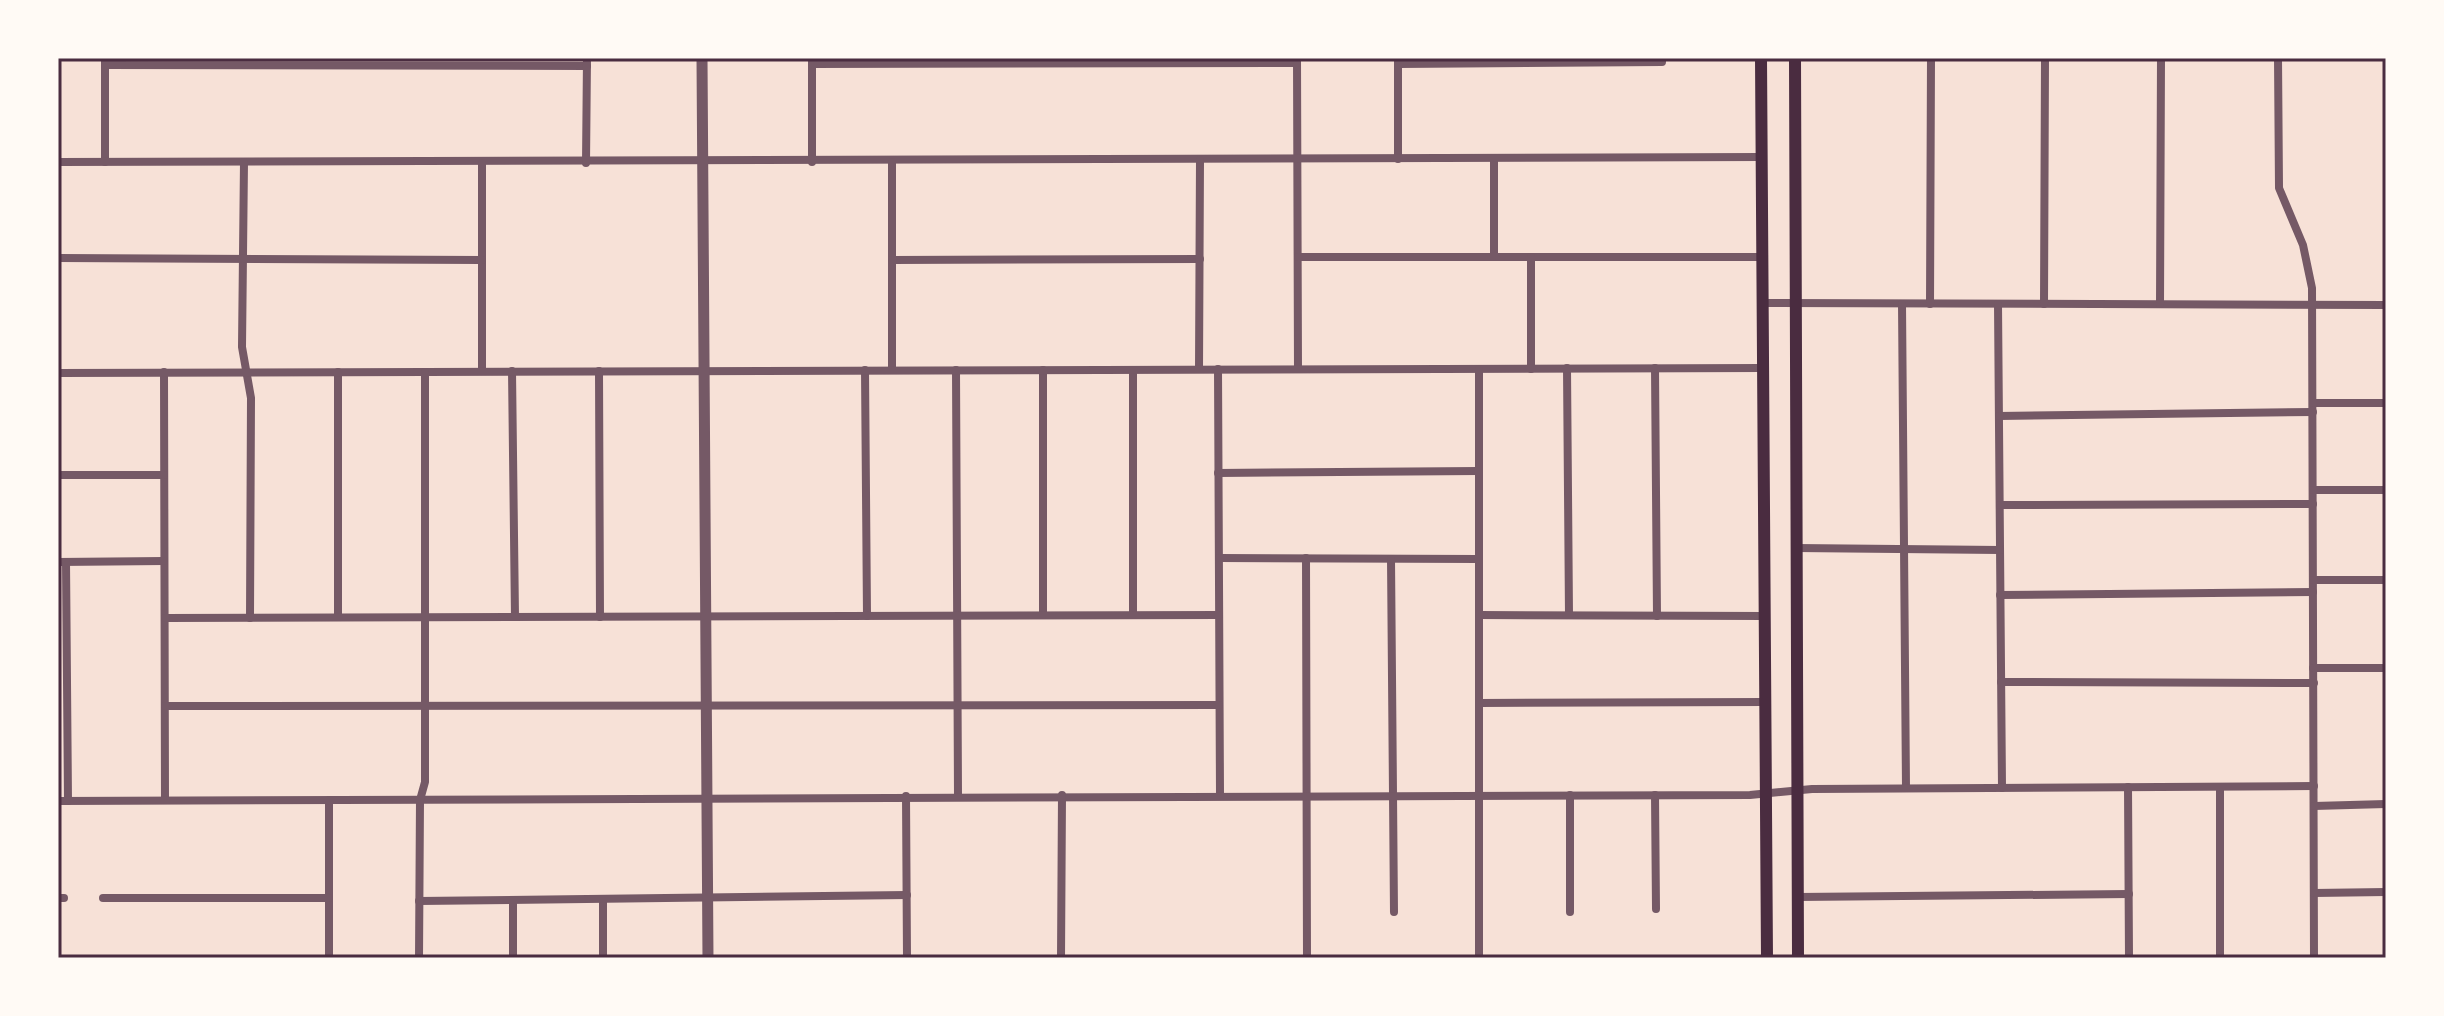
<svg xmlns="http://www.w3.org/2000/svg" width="2444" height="1016" font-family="Helvetica,sans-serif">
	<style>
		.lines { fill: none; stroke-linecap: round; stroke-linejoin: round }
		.minor { stroke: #755966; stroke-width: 8 }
		.tertiary { stroke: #755966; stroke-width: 11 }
		.secondary { stroke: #4a2c40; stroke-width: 12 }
		.neatline { fill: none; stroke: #4a2c40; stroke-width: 3 }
	</style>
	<rect width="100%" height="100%" fill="#f7e1d7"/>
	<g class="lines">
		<g class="minor">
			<path d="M105,58V162"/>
			<path d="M812,58V162"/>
			<path d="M1297,58L1298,369"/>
			<path d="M2278,58L2279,188L2303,245L2312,288L2314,958"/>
			<path d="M812,64L1297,63"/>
			<path d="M1398,64L1662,62V58"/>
			<path d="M105,65L587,66"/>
			<path d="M1398,159V60"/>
			<path d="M1494,159V257"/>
			<path d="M58,162L1762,157"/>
			<path d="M244,162L242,347L251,398L250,618"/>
			<path d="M892,162V370"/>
			<path d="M482,163V371"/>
			<path d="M586,163L587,58"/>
			<path d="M1298,257H1762"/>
			<path d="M58,258L482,260"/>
			<path d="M892,260L1200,259"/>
			<path d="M1763,303L2386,305"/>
			<path d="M1902,304L1906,788"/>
			<path d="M1930,304L1931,58"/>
			<path d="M1998,304L2002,788"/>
			<path d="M2044,304L2045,58"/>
			<path d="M2160,304L2161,58"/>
			<path d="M1567,368L1569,615"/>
			<path d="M1655,368L1657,616"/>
			<path d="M1199,369L1200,160"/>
			<path d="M1218,369L1220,795"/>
			<path d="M1531,369V257"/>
			<path d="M865,370L867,616"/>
			<path d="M956,370L958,796"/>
			<path d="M1043,370V615"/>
			<path d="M1133,370V615"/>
			<path d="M512,371L515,617"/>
			<path d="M599,371L600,617"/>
			<path d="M164,372L165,800"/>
			<path d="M338,372V617"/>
			<path d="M58,373L1763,368"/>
			<path d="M2313,403H2386"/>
			<path d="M1999,416L2313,412"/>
			<path d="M1218,473L1479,471"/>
			<path d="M58,475H164"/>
			<path d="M2313,490H2386"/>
			<path d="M2000,505L2313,504"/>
			<path d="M1796,548L2000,550"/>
			<path d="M1219,558L1479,559"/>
			<path d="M1306,558L1307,958"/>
			<path d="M1391,559L1394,912"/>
			<path d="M58,562L164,561"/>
			<path d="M66,562L68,801"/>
			<path d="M2313,580H2386"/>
			<path d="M2000,595L2313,592"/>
			<path d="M1479,615L1765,616"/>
			<path d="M165,618L1219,615"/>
			<path d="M2313,668H2386"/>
			<path d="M2001,682L2314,683"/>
			<path d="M1479,703L1766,702"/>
			<path d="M165,706L1219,705"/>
			<path d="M2128,787L2129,958"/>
			<path d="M2220,787V958"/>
			<path d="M1655,795L1656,909"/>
			<path d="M906,796L907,958"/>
			<path d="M329,800V958"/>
			<path d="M58,801L1750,795L1812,789L2314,786"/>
			<path d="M2314,806L2386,804"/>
			<path d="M2314,893L2386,892"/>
			<path d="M1798,897L2129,894"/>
			<path d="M58,898H64"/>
			<path d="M103,898H329"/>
			<path d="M603,899V958"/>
			<path d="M513,900V958"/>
			<path d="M419,901L907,895"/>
			<path d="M1570,912V795"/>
			<path d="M419,958L420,800L425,782V372"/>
			<path d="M1061,958L1062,795"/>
			<path d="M1479,958V369"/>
		</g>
		<path class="tertiary" d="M702,58L708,958"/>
		<g class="secondary">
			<path d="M1761,58L1767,958"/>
			<path d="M1795,58L1798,958"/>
		</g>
	</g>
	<rect width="2444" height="1016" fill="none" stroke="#fffaf5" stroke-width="120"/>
	<rect x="60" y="60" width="2324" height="896" class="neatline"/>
</svg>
